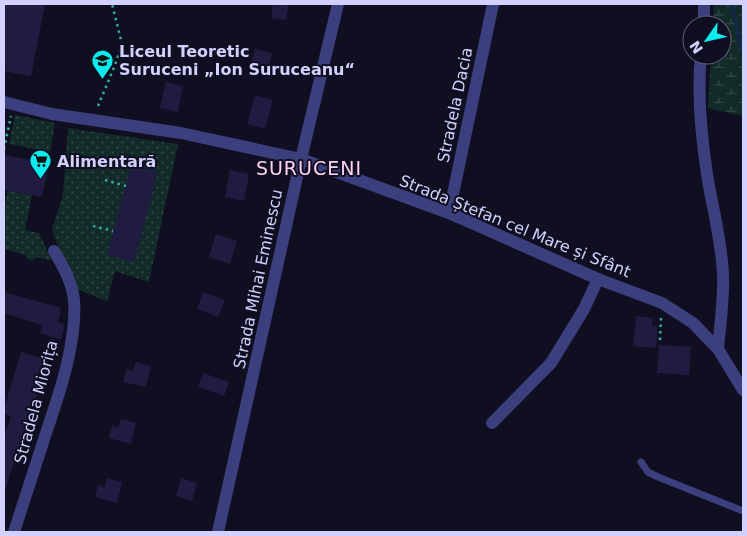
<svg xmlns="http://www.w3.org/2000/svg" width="747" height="536" font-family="'DejaVu Sans',sans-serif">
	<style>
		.grass { fill: url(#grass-dots) }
		.wetland { fill: url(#wetland-marsh) }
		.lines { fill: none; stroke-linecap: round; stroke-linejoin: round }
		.stream { stroke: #102844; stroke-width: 4.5 }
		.building { fill: #201c41 }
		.path { stroke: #34ae9c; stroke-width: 2.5; stroke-dasharray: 2.5 4; stroke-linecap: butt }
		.service { stroke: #3c3f7e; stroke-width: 7 }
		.minor { stroke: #3c3f7e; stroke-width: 12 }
		.labels { text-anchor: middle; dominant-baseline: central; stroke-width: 4; stroke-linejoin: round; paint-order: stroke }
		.poi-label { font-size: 16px; font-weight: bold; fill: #d2d1fd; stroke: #100f21; text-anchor: start }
		.street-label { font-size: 16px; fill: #d2d1fd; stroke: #100f21 }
		.quarter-label { font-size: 19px; letter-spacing: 1px; fill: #fdd3f1; stroke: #100f21 }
	</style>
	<defs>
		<pattern id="grass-dots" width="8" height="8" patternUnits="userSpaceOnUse" patternTransform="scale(1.25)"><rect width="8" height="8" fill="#122b28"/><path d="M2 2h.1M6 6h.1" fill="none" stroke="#344948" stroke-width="1.8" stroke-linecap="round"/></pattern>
		<pattern id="wetland-marsh" width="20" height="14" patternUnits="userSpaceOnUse" patternTransform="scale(1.25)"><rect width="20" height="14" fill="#122b28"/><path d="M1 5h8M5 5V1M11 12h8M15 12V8" fill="none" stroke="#344948"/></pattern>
	</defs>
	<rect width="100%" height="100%" fill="#100f21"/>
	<g class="grass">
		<path d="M15,115L55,123L50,152L9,144Z"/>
		<path d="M68,128L178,144L149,282L115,271L107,301L79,290L59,249L52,229L63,195Z"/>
		<path d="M8,191L32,195L25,230L39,233L52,261L37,257L31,261L25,255L4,249V206Z"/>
	</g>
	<path class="wetland" d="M714,4H743V116L708,108L711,55H722V25H713Z"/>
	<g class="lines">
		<path class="stream" d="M732,4L741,47L743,50"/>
	</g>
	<g class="building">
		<path d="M4,4H45L31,76L4,71Z"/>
		<path d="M273,4H289L286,20L271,18Z"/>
		<path d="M255,49L272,53L267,75L249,71Z"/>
		<path d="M166,82L183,86L178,112L160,108Z"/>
		<path d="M255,95L273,100L265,129L247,124Z"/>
		<path d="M4,155L49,164L42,197L4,190Z"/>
		<path d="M131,165L158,172L134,262L107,255Z"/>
		<path d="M230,170L249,174L244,201L225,197Z"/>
		<path d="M216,234L237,241L230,264L209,257Z"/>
		<path d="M4,292L61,308L58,322L65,324L61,340L40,333L42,325L4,313Z"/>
		<path d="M203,292L225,300L218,317L197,309Z"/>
		<path d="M636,316L653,318L652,326H658L656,348L633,346Z"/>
		<path d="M659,345L691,347L689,375L657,373Z"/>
		<path d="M21,352L48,360L29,422L27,421L6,487H4V438L11,416L4,414V409Z"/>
		<path d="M136,362L151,366L146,387L123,382L127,369L133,371Z"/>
		<path d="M203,373L229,382L224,396L198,387Z"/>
		<path d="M121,419L136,423L131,444L109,438L112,426L118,428Z"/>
		<path d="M107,478L122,482L117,503L95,497L98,485L105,487Z"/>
		<path d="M181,478L197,483L192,501L176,496Z"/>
	</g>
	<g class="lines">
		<g class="path">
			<path d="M98,106L115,65L122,44L112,4"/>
			<path d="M4,149L11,116"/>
			<path d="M105,180L126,186"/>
			<path d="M93,226L113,231"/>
			<path d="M660,340L661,317"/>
		</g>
		<path class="service" d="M641,462L648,472L658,477L743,511"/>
		<g class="minor">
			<path d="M704,25V4"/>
			<path d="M701,55C697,94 701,135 707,174C712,207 722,241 723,276C724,300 720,325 718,349"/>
			<path d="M4,102L52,114L181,133L301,159L449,213L598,279L662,303L693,323L718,349L743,390"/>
			<path d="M449,213L493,4"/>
			<path d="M492,423L551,363L584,309L598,279"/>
			<path d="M14,532C25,498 36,464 47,430C60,392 77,341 74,300C72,282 63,266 54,251"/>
			<path d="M218,532L301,159L338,4"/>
		</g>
	</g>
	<defs>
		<symbol id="school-pin" viewBox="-11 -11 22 30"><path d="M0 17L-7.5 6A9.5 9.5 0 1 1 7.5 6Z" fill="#0bebee" stroke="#100f21"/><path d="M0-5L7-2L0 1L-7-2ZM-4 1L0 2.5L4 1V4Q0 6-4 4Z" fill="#111"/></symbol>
		<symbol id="supermarket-pin" viewBox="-11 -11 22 30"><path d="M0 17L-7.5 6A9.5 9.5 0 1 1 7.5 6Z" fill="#0bebee" stroke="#100f21"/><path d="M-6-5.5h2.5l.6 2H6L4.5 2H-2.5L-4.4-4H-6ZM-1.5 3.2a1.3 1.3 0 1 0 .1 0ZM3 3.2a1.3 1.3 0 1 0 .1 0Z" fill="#111"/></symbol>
	</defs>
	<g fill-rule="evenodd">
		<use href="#school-pin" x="90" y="48" width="25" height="34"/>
		<use href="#supermarket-pin" x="28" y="148" width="25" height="34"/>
	</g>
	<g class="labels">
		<g class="poi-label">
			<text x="119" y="51">Liceul Teoretic<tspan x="119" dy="18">Suruceni „Ion Suruceanu“</tspan></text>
			<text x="57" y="161">Alimentară</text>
		</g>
		<g class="street-label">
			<text transform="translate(455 105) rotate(-78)">Stradela Dacia</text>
			<text transform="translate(515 226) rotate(22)">Strada Ștefan cel Mare și Sfânt</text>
			<text transform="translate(258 279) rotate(-78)">Strada Mihai Eminescu</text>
			<text transform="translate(36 402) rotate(-75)">Stradela Miorița</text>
		</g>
		<g class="quarter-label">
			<text x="309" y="168">SURUCENI</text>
		</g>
	</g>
	<rect width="747" height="536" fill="none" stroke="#d2d1fd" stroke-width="10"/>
	<g transform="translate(707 40) rotate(236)"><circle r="24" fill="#100f21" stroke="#5e5d79"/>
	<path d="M0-4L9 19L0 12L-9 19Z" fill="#0bebee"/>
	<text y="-8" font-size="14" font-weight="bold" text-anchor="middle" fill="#d2d1fd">N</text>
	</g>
</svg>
